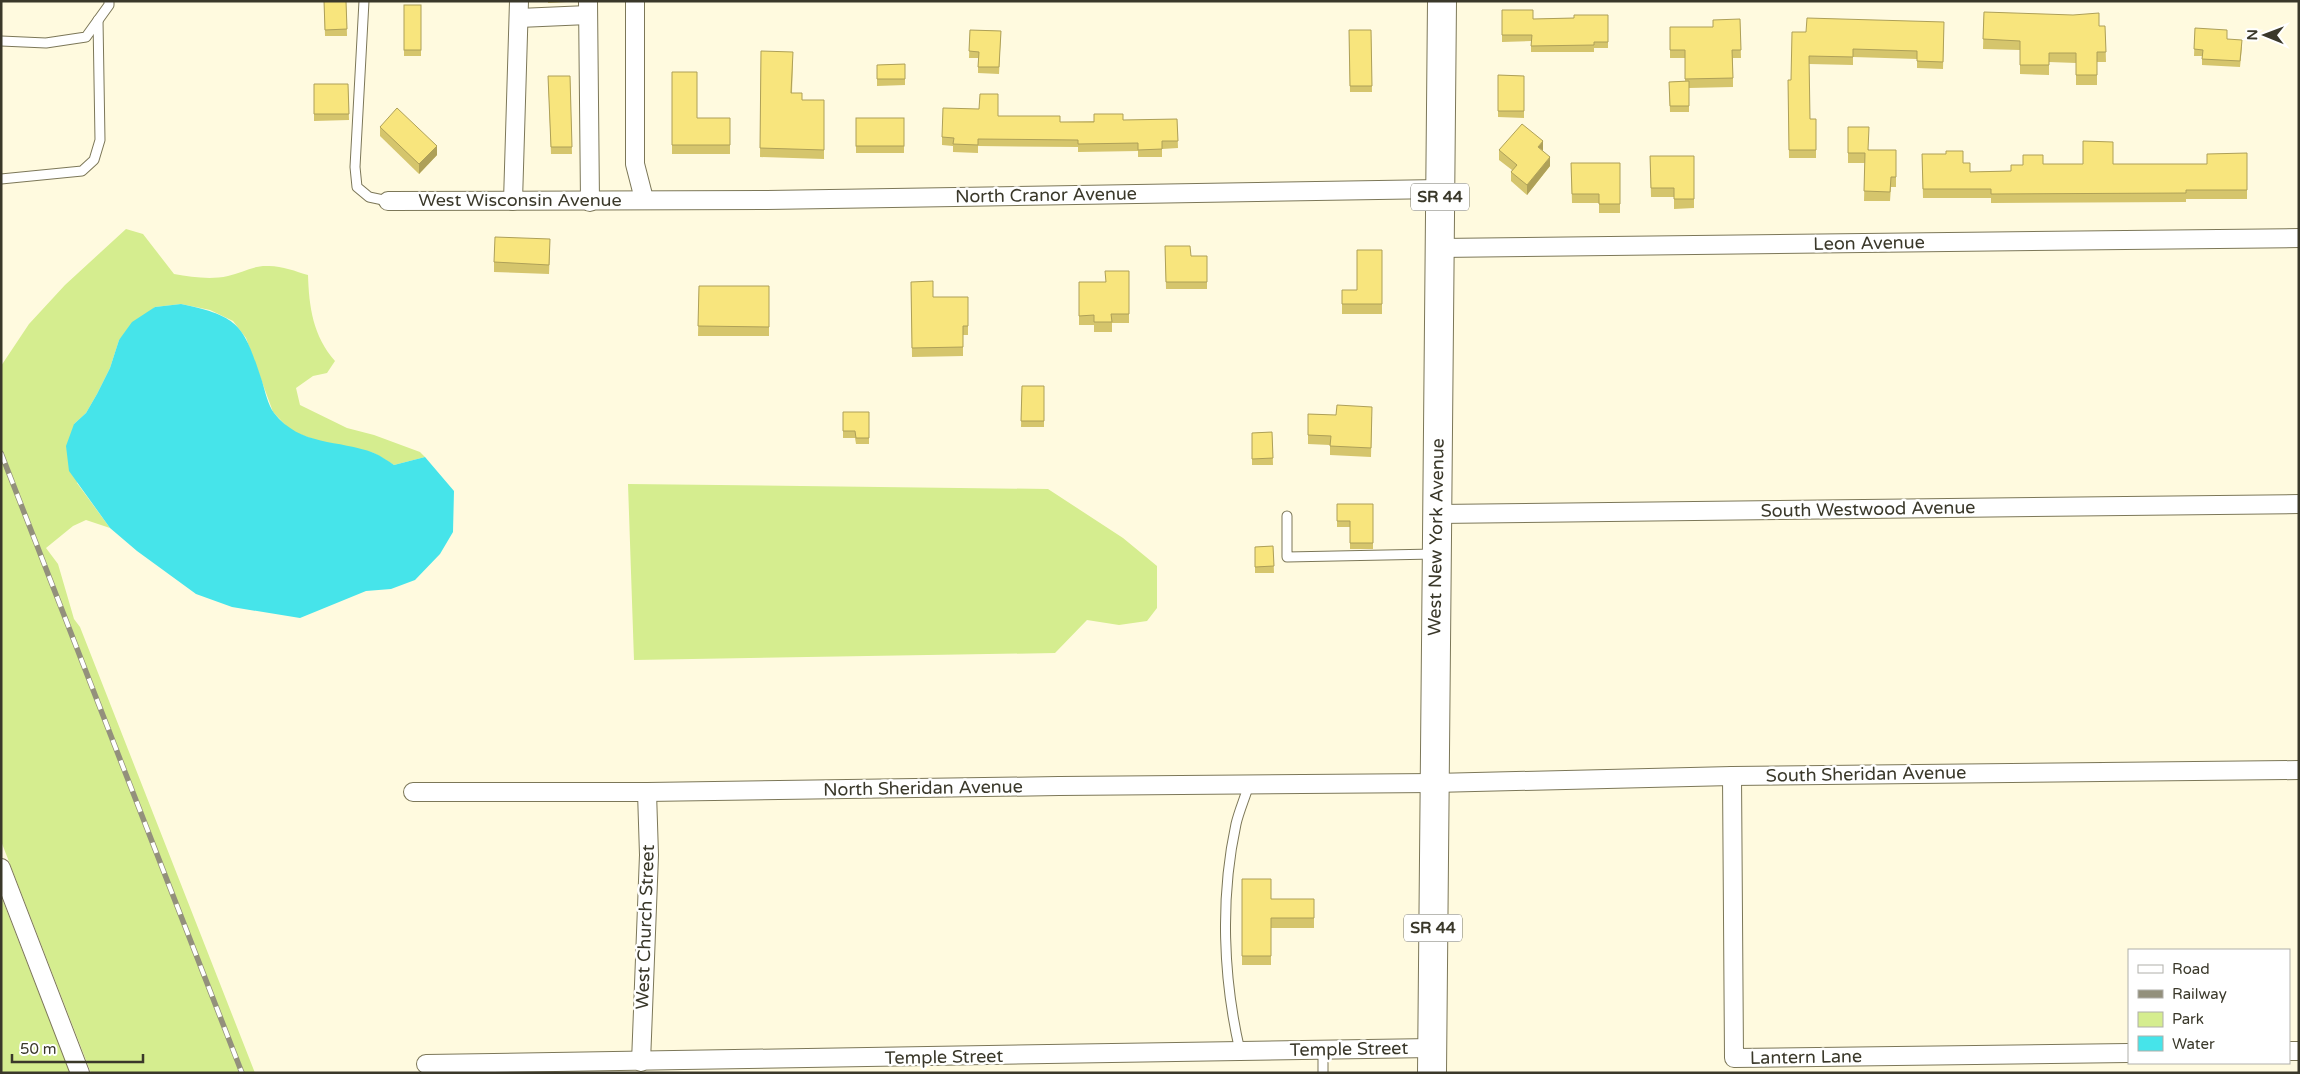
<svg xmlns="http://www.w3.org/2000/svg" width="2300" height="1074" font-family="'Varela Round',sans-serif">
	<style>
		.green { fill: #d5ed8f }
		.water { fill: #46e4ea }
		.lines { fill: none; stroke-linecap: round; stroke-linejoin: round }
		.service-casing { stroke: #7c7758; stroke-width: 11 }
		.minor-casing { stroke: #7c7758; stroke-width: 20 }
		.primary-casing { stroke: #7c7758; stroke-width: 30 }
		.service { stroke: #fff; stroke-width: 9 }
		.minor { stroke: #fff; stroke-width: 18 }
		.primary { stroke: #fff; stroke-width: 28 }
		.rail-casing { stroke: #93907c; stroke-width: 5.5 }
		.rail { stroke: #fff; stroke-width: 4; stroke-dasharray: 11; stroke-linecap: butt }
		.wall { fill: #d5c56c }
		.shaded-wall { fill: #aea058 }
		.building { fill: #f8e57d; stroke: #aea058 }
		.labels { text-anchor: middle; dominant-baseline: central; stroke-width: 5; stroke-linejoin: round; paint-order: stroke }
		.shield { fill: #fff; stroke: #75746a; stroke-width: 1 }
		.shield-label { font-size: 16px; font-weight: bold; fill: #3a382a }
		.street-label { font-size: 18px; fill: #3a382a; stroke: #fff }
	</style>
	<rect width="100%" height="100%" fill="#fffadf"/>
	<g class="green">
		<path d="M126,229L143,234L174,274C192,277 210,280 228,276C241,273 252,266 266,266C280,265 295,271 308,275C309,307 313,336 335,361L327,373L313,376L296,388L300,405L347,428L374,435L420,452L425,457L394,465L374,453L318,441L291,431L273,412L246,338L233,321L210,310L181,304L155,307L119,340L110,368L97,394L86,413L74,424L77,483L110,528L86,520L73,526L46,548L58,564L74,619L80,627L255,1073H91L1,841V366L29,324L65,285Z"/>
		<path d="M628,484L1048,489L1123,538L1157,566V608L1147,621L1119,625L1087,620L1055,653L634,660Z"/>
		<path d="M1,896L70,1073H1Z"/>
	</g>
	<path class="water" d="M181,304C240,316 244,326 262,381C265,391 268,405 274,413C301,447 338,439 374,453C381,456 388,461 394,465L425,457L454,491L453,532L440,554L415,580L391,589L366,591L300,618L232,607L196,594L137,551L110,528L69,471L66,446L74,424L86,413L97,394L110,368L119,340L132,322L155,307Z"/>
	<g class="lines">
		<defs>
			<g id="service">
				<path d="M364,1L355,167L357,187L369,197L388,201"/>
				<path d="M1,41L46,43L86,37L109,5V1"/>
				<path d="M1,179L82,171L94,160L100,140L98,20"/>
				<path d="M1287,516V557L1434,554"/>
				<path d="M1323,1050V1073"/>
				<path d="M1240,1051C1223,978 1220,898 1236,824C1239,811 1245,798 1249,784"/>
			</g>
			<g id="minor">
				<path d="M588,1L590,202"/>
				<path d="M635,1V164L644,199"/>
				<path d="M519,18L588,15"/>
				<path d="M388,201L767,200L1440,189"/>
				<path d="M513,201L519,1"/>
				<path d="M1439,248L2299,238"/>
				<path d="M1437,514L2299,504"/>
				<path d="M1732,776L1734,1058L2129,1053"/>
				<path d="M413,792H647L1059,786L1434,783L1732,776L2299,770"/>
				<path d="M1,868L80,1073"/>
				<path d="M2289,1051H2299"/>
				<path d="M641,1062L649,855L647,792"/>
				<path d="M426,1064L1432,1048"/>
			</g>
			<path id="primary" d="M1432,1073L1442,1"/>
		</defs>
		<use href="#service" class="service-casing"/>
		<use href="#minor" class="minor-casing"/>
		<use href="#primary" class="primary-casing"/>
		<use href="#service" class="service"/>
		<use href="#minor" class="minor"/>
		<use href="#primary" class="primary"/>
		<defs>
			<path id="rail" d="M1,453L242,1073"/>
		</defs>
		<use href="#rail" class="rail-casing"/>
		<use href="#rail" class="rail"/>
	</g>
	<g class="wall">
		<path d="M324,1H346L347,36H325Z"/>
		<path d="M548,1H567V2L548,3Z"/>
		<rect x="404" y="5" width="17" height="51"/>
		<path d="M1502,10L1533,19L1574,18L1608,15V48H1594V52H1531V41L1502,42Z"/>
		<path d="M1984,12L2099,26H2105L2106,62H2097V85H2076V63L2049,62V75L2020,74V50L1983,49Z"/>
		<path d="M1740,19L1741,58H1733V87L1689,88V112H1670L1669,82L1685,81V58H1670V27H1713Z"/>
		<path d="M2195,28L2227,39L2242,47L2240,67L2202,65V56H2194Z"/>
		<path d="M970,30L1001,31L999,74L978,73V58H969Z"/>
		<path d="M1349,30H1371L1372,92H1350Z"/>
		<path d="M1944,30L1943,69L1917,68V59L1853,57V65L1809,64L1810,119H1816V158H1789L1788,80H1791L1806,32Z"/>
		<path d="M761,51L793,61L792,93L802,100H824V159L760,157Z"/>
		<path d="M905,64V85L877,86V65Z"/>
		<path d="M672,72L697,118H730V154H672Z"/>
		<path d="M1498,75L1524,76V118L1498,117Z"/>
		<path d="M548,76H570L572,154H551Z"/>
		<path d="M314,84H348L349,120L314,121Z"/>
		<path d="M998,116L1060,122L1177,119L1178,148L1162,149V157H1138V151L1078,152V147L978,146V153L953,152V146L942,145V137Z"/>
		<rect x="856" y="118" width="48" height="35"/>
		<path d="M380,127L437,155L419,174L380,136Z"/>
		<path d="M1848,127L1869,150H1896V187H1891L1890,201H1864L1865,163H1848Z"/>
		<path d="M1499,150L1543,151L1550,166L1527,195L1511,181V172L1512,170L1499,160Z"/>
		<path d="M2247,153V199H2186V202L1991,203V198H1923L1922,154L1963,163L1970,172L2011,171L2043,164H2207Z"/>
		<path d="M1650,156H1694V208L1674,209V197H1651Z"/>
		<path d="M1571,163H1620V213H1599V203H1572Z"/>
		<path d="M1165,246L1191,256H1207V289H1166Z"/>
		<path d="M550,249L549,274L494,272V262Z"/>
		<path d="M1382,250V314H1342V290H1357Z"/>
		<path d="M1129,271V323H1112V332H1094V325H1079V282H1105Z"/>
		<path d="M911,282L933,297H968V335H963V356L912,357Z"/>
		<path d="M699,286H769V336H698Z"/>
		<path d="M1022,386H1044V427H1021Z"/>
		<path d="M843,412H869V444H856L855,438H843Z"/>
		<path d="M1308,414L1372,417L1371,457L1330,455V445L1308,444Z"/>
		<path d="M1272,432L1273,465H1252V433Z"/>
		<path d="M1337,504H1373V549H1350V527H1337Z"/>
		<path d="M1273,546L1274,573H1255V547Z"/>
		<path d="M1242,879L1271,899H1314V928H1271V965H1242Z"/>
	</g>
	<g class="shaded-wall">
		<path d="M1543,141V151L1538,147Z"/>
		<path d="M437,146V155L419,174V164Z"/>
		<path d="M1550,157V166L1527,195V185Z"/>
	</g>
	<g class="building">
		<path d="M324,1H346L347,29L325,30Z"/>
		<rect x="404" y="5" width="17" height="45"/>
		<path d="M1502,10H1533V19L1574,18V15H1608V42H1594V45L1531,46L1532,35H1502Z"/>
		<path d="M1984,12L2073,15L2099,13V26H2105L2106,52H2097V75H2076V53H2049V65H2020V41L1983,39Z"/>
		<path d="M1807,18L1944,22L1943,62L1917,61V51L1853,49V57L1809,56L1810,119H1816V150H1789L1788,80H1791L1792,32H1806Z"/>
		<path d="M1740,19L1741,50H1732L1733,78L1685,79V50H1670V27H1713V20Z"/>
		<path d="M2195,28L2227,30V39L2242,40L2240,61L2202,59L2203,50L2194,49Z"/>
		<path d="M970,30L1001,31L999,67H978L979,52L969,51Z"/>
		<path d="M1349,30H1371L1372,86H1350Z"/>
		<path d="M761,51L793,52L791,93H802V100H824V150L760,148Z"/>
		<path d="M905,64V79H877V65Z"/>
		<path d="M672,72H697V118H730V145H672Z"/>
		<path d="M1498,75L1524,76V111H1498Z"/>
		<path d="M548,76H570L572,147H551Z"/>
		<path d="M1689,81V106H1670L1669,82Z"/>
		<path d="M314,84H348L349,114H314Z"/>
		<path d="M980,94H998V116H1060V122H1094V114H1123V120L1177,119L1178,141H1162V149L1138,150V143L1078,144V140L978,139V145L953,144L954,138L942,137L943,108L979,109Z"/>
		<path d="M397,108L437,146L419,164L380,127Z"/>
		<rect x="856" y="118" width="48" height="28"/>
		<path d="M1522,124L1543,141L1538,147L1550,157L1527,185L1511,172L1517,165L1499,150Z"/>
		<path d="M1848,127H1869L1868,150H1896V177H1891L1890,192L1864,191L1865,153H1848Z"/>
		<path d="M2083,141L2113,142V164H2207V154L2247,153V190H2186V193L1991,194V189H1923L1922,154H1946V151H1963V163H1970V172L2011,171V165H2023V155H2043V164H2083Z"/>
		<path d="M1650,156H1694V199H1674V188H1651Z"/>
		<path d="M1571,163H1620V204H1599V194H1572Z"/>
		<path d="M495,237L550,239L549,265L494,262Z"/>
		<path d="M1165,246H1190L1191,256H1207V282H1166Z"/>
		<path d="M1357,250H1382V304H1342V290H1357Z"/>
		<path d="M1105,271H1129V314H1111L1112,322H1094V315L1079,316V282H1106Z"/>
		<path d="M933,281V297H968V326H963V347L912,348L911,282Z"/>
		<path d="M699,286H769V327L698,326Z"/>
		<path d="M1022,386H1044V421H1021Z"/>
		<path d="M1337,405L1372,407L1371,448L1330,446L1331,436L1308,435V414L1336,415Z"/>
		<path d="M843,412H869V438H856L855,431H843Z"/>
		<path d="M1272,432L1273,458L1252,459V433Z"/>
		<path d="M1337,504H1373V543H1350V521H1337Z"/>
		<path d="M1273,546L1274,566L1255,567V547Z"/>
		<path d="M1242,879H1271V899H1314V918H1271V956H1242Z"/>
	</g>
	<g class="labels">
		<g class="shield">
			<rect x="1411" y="183.5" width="58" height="27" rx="4"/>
			<rect x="1404" y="914.5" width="58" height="27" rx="4"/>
		</g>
		<g class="shield-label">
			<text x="1440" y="197">SR 44</text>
			<text x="1433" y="928">SR 44</text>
		</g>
		<g class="street-label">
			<text transform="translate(1046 195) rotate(-1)">North Cranor Avenue</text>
			<text x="520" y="200">West Wisconsin Avenue</text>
			<text transform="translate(1869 243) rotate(-1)">Leon Avenue</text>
			<text transform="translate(1868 509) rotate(-1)">South Westwood Avenue</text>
			<text transform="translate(1436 537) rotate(-89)">West New York Avenue</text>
			<text transform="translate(1866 774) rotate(-1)">South Sheridan Avenue</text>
			<text transform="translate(923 788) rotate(-1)">North Sheridan Avenue</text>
			<text transform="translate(645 927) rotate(-88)">West Church Street</text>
			<text transform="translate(1349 1049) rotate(-1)">Temple Street</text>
			<text transform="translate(944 1057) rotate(-1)">Temple Street</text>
			<text transform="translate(1806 1057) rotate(-1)">Lantern Lane</text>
		</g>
	</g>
	<rect width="2300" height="1074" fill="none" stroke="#3a382a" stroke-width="5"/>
	<rect x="2128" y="949" width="162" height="115" fill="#ffffff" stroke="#b0afaa"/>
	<rect x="2138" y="965" width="25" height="8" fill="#ffffff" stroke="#b0afaa"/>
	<text x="2172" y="974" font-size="15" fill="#3a382a">Road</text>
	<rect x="2138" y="990" width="25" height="8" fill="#93907c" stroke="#b0afaa"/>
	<text x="2172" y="999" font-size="15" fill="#3a382a">Railway</text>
	<rect x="2138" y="1012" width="25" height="15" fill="#d5ed8f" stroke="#b0afaa"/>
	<text x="2172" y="1024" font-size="15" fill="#3a382a">Park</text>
	<rect x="2138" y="1036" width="25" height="15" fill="#46e4ea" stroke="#b0afaa"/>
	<text x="2172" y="1049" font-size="15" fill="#3a382a">Water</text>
	<g transform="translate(2265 35) rotate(271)" stroke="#ffffff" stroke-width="4" paint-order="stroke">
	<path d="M0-4L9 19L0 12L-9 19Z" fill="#3a382a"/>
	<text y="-8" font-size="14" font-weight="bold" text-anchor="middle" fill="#3a382a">N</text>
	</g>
	<path d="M12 1054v8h131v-8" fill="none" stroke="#3a382a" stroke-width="2.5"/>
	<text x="20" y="1054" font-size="15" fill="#3a382a" stroke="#ffffff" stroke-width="4" paint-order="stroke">50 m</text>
</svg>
